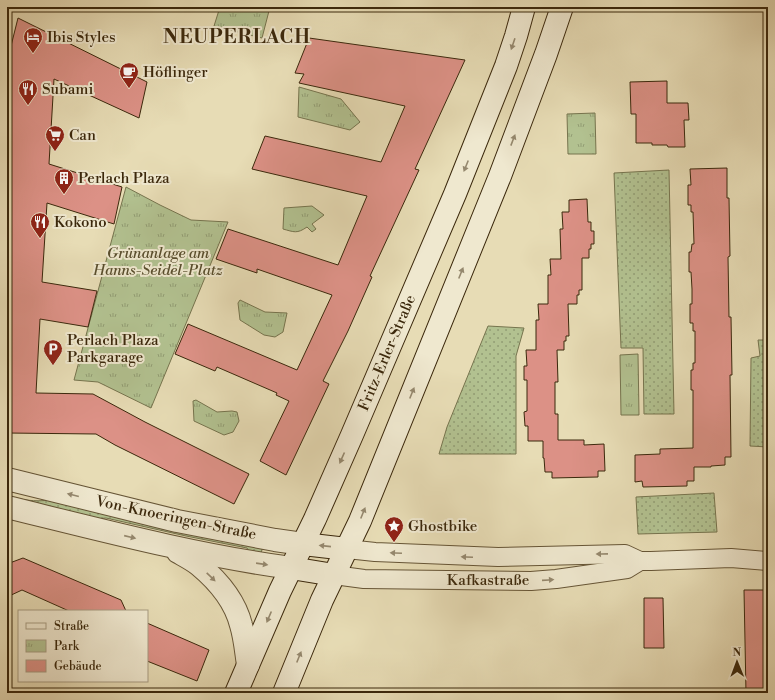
<svg xmlns="http://www.w3.org/2000/svg" width="775" height="700" font-family="'Libre Bodoni',serif">
	<style>
		.grass { fill: url(#grass-dots); stroke: #76744e }
		.park { fill: url(#park-tufts); stroke: #76744e }
		.building { fill: #dc9186; stroke: #3b280c }
		.lines { fill: none; stroke-linecap: round; stroke-linejoin: round }
		.minor-casing { stroke: #665536; stroke-width: 20 }
		.tertiary-casing { stroke: #665536; stroke-width: 24 }
		.secondary-casing { stroke: #3b280c; stroke-width: 24 }
		.minor { stroke: #efe8cf; stroke-width: 18 }
		.tertiary { stroke: #efe8cf; stroke-width: 22 }
		.secondary { stroke: #efe8cf; stroke-width: 22 }
		.oneway { fill: #95886e }
		.labels { text-anchor: middle; dominant-baseline: central; stroke-width: 4; stroke-linejoin: round; paint-order: stroke }
		.poi-label { font-size: 15px; fill: #3b280c; stroke: #efe8cf; text-anchor: start }
		.park-label { font-size: 15px; font-style: italic; fill: #594e2d; stroke: #efe8cf }
		.street-label { font-size: 15px; fill: #3b280c; stroke: #efe8cf }
		.district-label { font-size: 19px; font-weight: bold; letter-spacing: 1px; fill: #3b280c; stroke: #efe8cf }
	</style>
	<defs>
		<pattern id="grass-dots" width="8" height="8" patternUnits="userSpaceOnUse"><rect width="8" height="8" fill="#b2c190"/><path d="M2 2h.1M6 6h.1" fill="none" stroke="#929d74" stroke-width="1.8" stroke-linecap="round"/></pattern>
		<pattern id="park-tufts" width="24" height="20" patternUnits="userSpaceOnUse"><rect width="24" height="20" fill="#b2c190"/><path d="M3 7l-1-3M5 7V3M7 7l1-3M15 17l-1-3M17 17v-4M19 17l1-3" fill="none" stroke="#929d74"/></pattern>
	</defs>
	<rect width="100%" height="100%" fill="#e7dcb5"/>
	<filter id="stains"><feTurbulence type="fractalNoise" baseFrequency=".005" numOctaves="4"/><feColorMatrix values="0 0 0 0 .2 0 0 0 0 .09 0 0 0 0 .02 0 0 0 .5 -.17"/></filter>
	<radialGradient id="worn" r=".72"><stop offset=".6" stop-color="#630" stop-opacity="0"/><stop offset="1" stop-color="#630" stop-opacity=".3"/></radialGradient>
	<g class="grass">
		<path d="M669,170L674,414H644L643,348H621L614,173Z"/>
		<path d="M488,326L524,328L516,356V454H439L447,427Z"/>
		<path d="M758,340H768V447L750,446L751,358L760,356Z"/>
		<path d="M714,493L717,532L638,534L636,497Z"/>
		<path d="M7,496C24,500 33,502 51,500L264,545L260,555L250,553L247,548L186,536L106,518L83,520L7,501Z"/>
	</g>
	<g class="park">
		<path d="M220,7H270L262,38L214,26Z"/>
		<path d="M299,87L341,99L360,122L350,130L298,117Z"/>
		<path d="M595,113L596,154H568L567,114Z"/>
		<path d="M126,187L160,205L191,220L228,222L151,408L98,382L74,380Z"/>
		<path d="M312,206L324,215L312,224L316,229L312,232L307,227C297,234 294,232 283,229L284,208Z"/>
		<path d="M240,300L265,312L287,313L283,332L275,337L264,335L240,320L238,303Z"/>
		<path d="M638,354L639,415H621L620,355Z"/>
		<path d="M196,400L217,412L232,411L237,412L239,421L233,432L224,435L194,421L193,401Z"/>
	</g>
	<g class="building">
		<path d="M18,18L147,82L139,118L54,79L49,164L122,187L114,224L47,203L42,282L97,291L88,327L40,319L36,393L93,394L145,422L249,474L234,504L115,445L96,434L7,433V62Z"/>
		<path d="M309,38L465,60L415,169L419,170L370,276L372,277L348,331L323,381L329,384L286,475L260,461L289,401L276,395L277,393L217,367L215,371L175,354L188,324L297,370L332,295L257,269V273L216,259L228,229L338,265L367,196L252,169L265,136L381,162L405,106L299,83L304,74L295,73Z"/>
		<path d="M667,81V103H688L689,120H684L685,147H668L667,145H652V143H636V114H631L630,82Z"/>
		<path d="M727,168V198H729L730,256L728,257L729,317H731L732,375H730L731,457H725V465L711,466V467H694V481H687V486L643,487L642,481L635,482V455L660,454V449L693,448V390H691V370H693V363H695V331H693V323H690V304H692V289L691,272H689V252H691L692,244H694L693,212H691V205H688V185H691L690,169Z"/>
		<path d="M587,199L588,222H591V231H594V244H591V249H589V258H582V290H579V295H577V304H568L569,336H566V341H564V350H557L558,382H555V414H558V440H584V445L604,444L605,471H598V477L552,478V472H545L544,458H543V441H528V426H525L524,412L527,411V380H524V366H527L526,350H536V320H539L538,304H548V275H551L550,259H561L560,229H563L562,212H569V200Z"/>
		<path d="M23,558L121,600L126,611H69L22,590L7,597V564Z"/>
		<path d="M744,590H768V693H746Z"/>
		<path d="M644,598H663L664,648H644Z"/>
		<path d="M147,623L209,650L197,681L147,661Z"/>
	</g>
	<g class="lines">
		<defs>
			<g id="minor">
				<path d="M347,549L375,552L498,557L625,554L640,561H651L731,558L768,561"/>
				<path d="M334,575L364,579L531,581L556,579L627,569L640,561"/>
			</g>
			<g id="tertiary">
				<path d="M7,479L177,521L275,540L303,544"/>
				<path d="M7,507C101,530 195,555 291,568"/>
				<path d="M178,552C185,556 193,560 199,565C217,580 235,601 241,625C245,638 246,652 248,665"/>
			</g>
			<g id="secondary">
				<path d="M303,544L347,549"/>
				<path d="M291,568L334,575"/>
				<path d="M236,693L280,591L315,519L352,435L455,194L506,66L516,36L524,7"/>
				<path d="M284,693L322,600L360,521L500,176L546,54L562,7"/>
			</g>
		</defs>
		<use href="#minor" class="minor-casing"/>
		<use href="#tertiary" class="tertiary-casing"/>
		<use href="#secondary" class="secondary-casing"/>
		<use href="#minor" class="minor"/>
		<use href="#tertiary" class="tertiary"/>
		<use href="#secondary" class="secondary"/>
	</g>
	<defs><path id="oneway-solid" d="M-6-.8H1V-3.2L6.5 0L1 3.2V.8H-6Z"/></defs>
	<g class="oneway">
		<use href="#oneway-solid" transform="translate(513 44) rotate(109)"/>
		<use href="#oneway-solid" transform="translate(513 140) rotate(-69)"/>
		<use href="#oneway-solid" transform="translate(466 166) rotate(112)"/>
		<use href="#oneway-solid" transform="translate(461 273) rotate(-68)"/>
		<use href="#oneway-solid" transform="translate(412 393) rotate(-68)"/>
		<use href="#oneway-solid" transform="translate(342 458) rotate(114)"/>
		<use href="#oneway-solid" transform="translate(73 495) rotate(-166)"/>
		<use href="#oneway-solid" transform="translate(363 513) rotate(-68)"/>
		<use href="#oneway-solid" transform="translate(130 537) rotate(13)"/>
		<use href="#oneway-solid" transform="translate(325 546) rotate(-174)"/>
		<use href="#oneway-solid" transform="translate(396 553) rotate(-177)"/>
		<use href="#oneway-solid" transform="translate(602 554) rotate(179)"/>
		<use href="#oneway-solid" transform="translate(467 557) rotate(-178)"/>
		<use href="#oneway-solid" transform="translate(262 564) rotate(8)"/>
		<use href="#oneway-solid" transform="translate(211 577) rotate(44)"/>
		<use href="#oneway-solid" transform="translate(548 580) rotate(-4)"/>
		<use href="#oneway-solid" transform="translate(269 617) rotate(113)"/>
		<use href="#oneway-solid" transform="translate(299 657) rotate(-68)"/>
	</g>
	<defs>
		<symbol id="hotel-pin" viewBox="-11 -11 22 30"><path d="M0 17L-7.5 6A9.5 9.5 0 1 1 7.5 6Z" fill="#8f2418" stroke="#efe8cf"/><path d="M-6-4.5h1.5V1H6V5H4.5V3h-9V5H-6ZM-4 0a1.8 1.8 0 1 1 3.6 0ZM.5 0V-2.5h3Q6-2.5 6 0Z" fill="#fff"/></symbol>
		<symbol id="cafe-pin" viewBox="-11 -11 22 30"><path d="M0 17L-7.5 6A9.5 9.5 0 1 1 7.5 6Z" fill="#8f2418" stroke="#efe8cf"/><path d="M-5.5-4.5H6V0H3Q3 3.5 0 3.5H-2.5Q-5.5 3.5-5.5 0ZM3-3.2v2h1.7v-2ZM-6 4.5H4V6H-6Z" fill="#fff"/></symbol>
		<symbol id="restaurant-pin" viewBox="-11 -11 22 30"><path d="M0 17L-7.5 6A9.5 9.5 0 1 1 7.5 6Z" fill="#8f2418" stroke="#efe8cf"/><path d="M-5-6h1v4h1v-4h1v4h1v-4h1v5L-1.5 .5V6h-2V.5L-5-1ZM5-6V6H3V1.5H1.5Q1.5-4 5-6Z" fill="#fff"/></symbol>
		<symbol id="supermarket-pin" viewBox="-11 -11 22 30"><path d="M0 17L-7.5 6A9.5 9.5 0 1 1 7.5 6Z" fill="#8f2418" stroke="#efe8cf"/><path d="M-6-5.5h2.5l.6 2H6L4.5 2H-2.5L-4.4-4H-6ZM-1.5 3.2a1.3 1.3 0 1 0 .1 0ZM3 3.2a1.3 1.3 0 1 0 .1 0Z" fill="#fff"/></symbol>
		<symbol id="building-pin" viewBox="-11 -11 22 30"><path d="M0 17L-7.5 6A9.5 9.5 0 1 1 7.5 6Z" fill="#8f2418" stroke="#efe8cf"/><path d="M-4-6H4V6H1V3H-1V6H-4ZM-2.5-4.3h1.7v1.8h-1.7ZM.8-4.3h1.7v1.8H.8ZM-2.5-1h1.7V.8h-1.7ZM.8-1h1.7V.8H.8Z" fill="#fff"/></symbol>
		<symbol id="parking-pin" viewBox="-11 -11 22 30"><path d="M0 17L-7.5 6A9.5 9.5 0 1 1 7.5 6Z" fill="#8f2418" stroke="#efe8cf"/><path d="M-3.5-5.5H1a3.5 3.5 0 0 1 0 7H-1V5.5H-3.5ZM-1-3.4V-.6H.8a1.4 1.4 0 0 0 0-2.8Z" fill="#fff"/></symbol>
		<symbol id="sight-pin" viewBox="-11 -11 22 30"><path d="M0 17L-7.5 6A9.5 9.5 0 1 1 7.5 6Z" fill="#8f2418" stroke="#efe8cf"/><path d="M0-6L1.8-2.2L6-1.7L2.9 1.2L3.7 5.4L0 3.3L-3.7 5.4L-2.9 1.2L-6-1.7L-1.8-2.2Z" fill="#fff"/></symbol>
	</defs>
	<g fill-rule="evenodd">
		<use href="#hotel-pin" x="22" y="26" width="22" height="30"/>
		<use href="#cafe-pin" x="118" y="61" width="22" height="30"/>
		<use href="#restaurant-pin" x="17" y="78" width="22" height="30"/>
		<use href="#supermarket-pin" x="44" y="124" width="22" height="30"/>
		<use href="#building-pin" x="53" y="167" width="22" height="30"/>
		<use href="#restaurant-pin" x="29" y="211" width="22" height="30"/>
		<use href="#parking-pin" x="42" y="338" width="22" height="30"/>
		<use href="#sight-pin" x="383" y="515" width="22" height="30"/>
	</g>
	<g class="labels">
		<g class="poi-label">
			<text x="47" y="37">Ibis Styles</text>
			<text x="143" y="72">Höflinger</text>
			<text x="42" y="89">Subami</text>
			<text x="69" y="135">Can</text>
			<text x="78" y="178">Perlach Plaza</text>
			<text x="54" y="222">Kokono</text>
			<text x="67" y="340">Perlach Plaza<tspan x="67" dy="17">Parkgarage</tspan></text>
			<text x="408" y="526">Ghostbike</text>
		</g>
		<g class="park-label">
			<text x="158" y="253">Grünanlage am<tspan x="158" dy="17">Hanns-Seidel-Platz</tspan></text>
		</g>
		<g class="street-label">
			<text transform="translate(387 353) rotate(-67)">Fritz-Erler-Straße</text>
			<text transform="translate(176 518) rotate(12)">Von-Knoeringen-Straße</text>
			<text x="488" y="580">Kafkastraße</text>
		</g>
		<g class="district-label">
			<text x="237" y="37">NEUPERLACH</text>
		</g>
	</g>
	<rect width="775" height="700" fill="none" stroke="#e7dcb5" stroke-width="24"/>
	<rect x="8" y="8" width="759" height="684" fill="none" stroke="#3b280c" stroke-width="2"/>
	<rect x="12" y="12" width="751" height="676" fill="none" stroke="#3b280c"/>
	<rect x="18" y="610" width="130" height="72" fill="#efe8cf" stroke="#a79b81"/>
	<rect x="26" y="623" width="20" height="6" fill="#efe8cf" stroke="#a79b81"/>
	<text x="54" y="630" font-size="12" fill="#3b280c">Straße</text>
	<rect x="26" y="640" width="20" height="12" fill="url(#park-tufts)" stroke="#a79b81"/>
	<text x="54" y="650" font-size="12" fill="#3b280c">Park</text>
	<rect x="26" y="660" width="20" height="12" fill="#dc9186" stroke="#a79b81"/>
	<text x="54" y="670" font-size="12" fill="#3b280c">Gebäude</text>
	<g transform="translate(737 662) rotate(359)" stroke="#efe8cf" stroke-width="3" paint-order="stroke">
	<path d="M0-3L7 15L0 10L-7 15Z" fill="#3b280c"/>
	<text y="-6" font-size="11" font-weight="bold" text-anchor="middle" fill="#3b280c">N</text>
	</g>
	<rect width="100%" height="100%" filter="url(#stains)"/>
	<rect width="100%" height="100%" fill="url(#worn)"/>
</svg>
